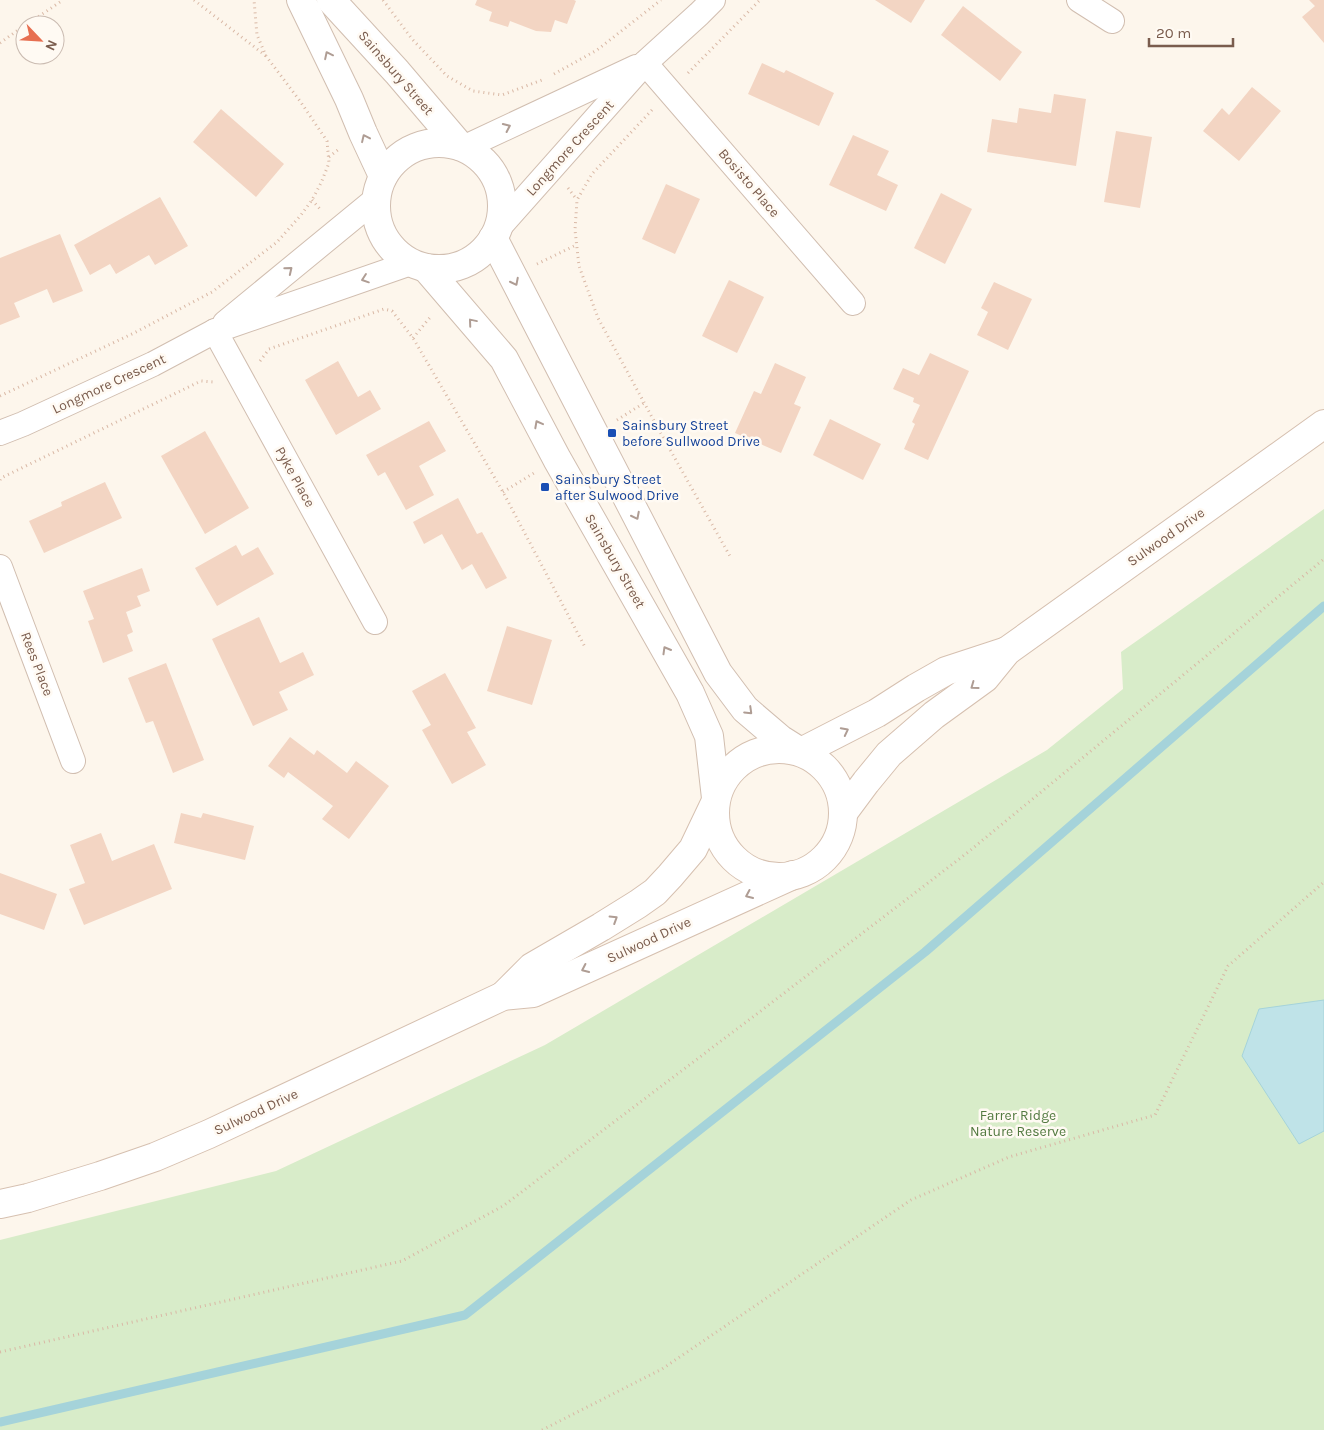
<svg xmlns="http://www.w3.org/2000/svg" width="1324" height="1430" font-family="Karla,sans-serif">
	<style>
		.green { fill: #d8ecc9 }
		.water { fill: #bfe3e8; stroke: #a5d3da }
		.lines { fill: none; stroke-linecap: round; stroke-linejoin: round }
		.stream { stroke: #a5d3da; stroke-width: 9 }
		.building { fill: #f3d5c3 }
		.minor-casing { stroke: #d1beb0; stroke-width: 26 }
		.tertiary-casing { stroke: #d1beb0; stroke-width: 30 }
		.secondary-casing { stroke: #d6c0b0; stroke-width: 30 }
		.path { stroke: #d9b8a5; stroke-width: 3; stroke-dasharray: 1 4; stroke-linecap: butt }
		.minor { stroke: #fff; stroke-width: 24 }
		.tertiary { stroke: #fff; stroke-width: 28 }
		.secondary { stroke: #fff; stroke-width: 28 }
		.oneway { stroke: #af9d94 }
		.transit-dot { fill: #1a4fb4; stroke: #fffaf3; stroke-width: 2 }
		.labels { text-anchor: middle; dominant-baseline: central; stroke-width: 5; stroke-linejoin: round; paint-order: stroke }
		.street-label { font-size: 14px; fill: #7a5c4d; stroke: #fffaf3 }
		.transit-label { font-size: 14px; fill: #164399; stroke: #fffaf3; text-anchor: start }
		.park-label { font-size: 14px; fill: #537a41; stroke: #fffaf3 }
	</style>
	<rect width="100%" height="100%" fill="#fdf6ec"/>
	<path class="green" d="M1324,509V1430H0V1240L276,1171L545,1045L1047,750L1123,689L1121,652Z"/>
	<path class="water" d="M1324,1000V1131L1299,1144L1242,1056L1259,1009Z"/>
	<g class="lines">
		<path class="stream" d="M0,1422L465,1315L925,952L1324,606"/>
	</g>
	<g class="building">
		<path d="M477,0H574L576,1L567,24L555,20L551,32L536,31L510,21L508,27L489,21L492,12L475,5Z"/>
		<path d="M875,0H925L911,23Z"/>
		<path d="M1309,0H1324V43L1302,17L1315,6Z"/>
		<path d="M963,6L1022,52L1000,81L941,35Z"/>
		<path d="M762,63L784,73L786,70L834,93L819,126L748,94Z"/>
		<path d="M1252,87L1281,111L1239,161L1203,131L1222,108L1229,115Z"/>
		<path d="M1054,94L1086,99L1076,166L987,152L992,119L1017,123L1019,108L1051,113Z"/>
		<path d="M221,109L284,164L256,197L193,142Z"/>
		<path d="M1116,131L1152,137L1140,208L1104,202Z"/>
		<path d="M853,135L889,151L877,175L898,185L886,211L829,185Z"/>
		<path d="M666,184L700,199L675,254L642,239Z"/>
		<path d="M941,193L972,209L945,264L914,248Z"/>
		<path d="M160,197L188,246L155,265L149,255L116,274L110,264L90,275L74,245Z"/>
		<path d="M60,234L83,291L53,303L47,289L14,303L20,317L0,325V258Z"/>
		<path d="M729,280L764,297L737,353L702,336Z"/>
		<path d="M994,282L1032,299L1008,350L977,335L988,312L981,308Z"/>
		<path d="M930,353L969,371L928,460L904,449L915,424L912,422L920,405L913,402L914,398L893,389L903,368L919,375Z"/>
		<path d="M338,361L358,397L370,390L381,409L336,435L305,380Z"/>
		<path d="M775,363L806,377L794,404L801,407L781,453L735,433L754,391L761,394Z"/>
		<path d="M830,419L881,444L863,480L813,455Z"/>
		<path d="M429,421L446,451L419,466L434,495L406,510L385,472L378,476L366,455Z"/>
		<path d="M205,431L249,508L205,534L161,456Z"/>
		<path d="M105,482L122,518L44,553L29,521L62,506L61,502Z"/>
		<path d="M458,498L477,534L482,532L507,578L486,589L472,564L462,570L442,534L424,544L413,522Z"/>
		<path d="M236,545L242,556L258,547L274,574L217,606L195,568Z"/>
		<path d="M142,568L150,591L137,596L141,606L126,612L133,632L127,635L133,651L103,663L88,621L94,619L83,591Z"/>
		<path d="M259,617L280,663L303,652L314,675L279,692L288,710L253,726L212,639Z"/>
		<path d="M507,626L552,640L532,705L487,691Z"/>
		<path d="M166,663L204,760L173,773L153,721L146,723L128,678Z"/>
		<path d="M445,673L476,728L467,732L486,765L452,784L422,730L431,725L412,691Z"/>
		<path d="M290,737L314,755L317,750L347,773L356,761L389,786L349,839L322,819L333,806L288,772L284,778L268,766Z"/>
		<path d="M181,813L201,818L203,813L254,826L245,860L174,843Z"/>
		<path d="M101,833L112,861L154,844L172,889L84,925L69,889L85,883L70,845Z"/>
		<path d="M0,873L57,894L44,930L0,914Z"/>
	</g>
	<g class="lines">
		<defs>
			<g id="minor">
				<path d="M1079,0L1112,21"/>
				<path d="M645,63L853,303"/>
				<path d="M463,148L636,67"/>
				<path d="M495,232L645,63L699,14L713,0"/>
				<path d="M225,323L376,199"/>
				<path d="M215,331L375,622"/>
				<path d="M0,433L23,424L153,364L215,331L411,263"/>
				<path d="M0,567L73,761"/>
			</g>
			<g id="tertiary">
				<path d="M301,0L349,99L363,133L383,176"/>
				<path d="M331,0L397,72L460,146"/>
				<circle cx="439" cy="206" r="63"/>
				<path d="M493,238L718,673L745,709L780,739L799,751"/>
				<path d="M426,268L504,359L557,459L690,693L709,736L716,798"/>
			</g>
			<g id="secondary">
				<circle cx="779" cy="813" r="64"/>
				<path d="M801,752L877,713L916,688L946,671L1007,651"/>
				<path d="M843,813L866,782L889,754L934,715L985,678L1007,651L1324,424"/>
				<path d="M503,996L532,967L601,927L638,904L655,892L670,876L693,849L715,803"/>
				<path d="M0,1204L28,1198L100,1176L155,1157L209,1134L503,996L533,993L793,875"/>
			</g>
		</defs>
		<use href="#minor" class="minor-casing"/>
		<use href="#tertiary" class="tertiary-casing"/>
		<use href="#secondary" class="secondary-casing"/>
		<g class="path">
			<path d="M194,0L266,56"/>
			<path d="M383,0L412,39L447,76L473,91L502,95L542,80"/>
			<path d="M26,25L63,0"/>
			<path d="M0,43L25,25"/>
			<path d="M688,73L760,0"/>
			<path d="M554,74L597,50L661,0"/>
			<path d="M652,110L592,174L577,200L575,230L579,266L598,318L659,430L731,558"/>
			<path d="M329,157L339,149"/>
			<path d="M568,188L577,200"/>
			<path d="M312,200L321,210"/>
			<path d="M537,264L576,245"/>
			<path d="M413,338L432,315"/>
			<path d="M260,361L269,349L384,309L392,311L413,338L503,492L585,647"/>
			<path d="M0,396L134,333L212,292L277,242L301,215L312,200L321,183L329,163L327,141L300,101L266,56L257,35L254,0"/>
			<path d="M617,420L644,403"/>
			<path d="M0,480L1,478L201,381L214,382"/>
			<path d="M503,492L534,473"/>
			<path d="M0,1352L402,1261L503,1206L762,1010L967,853L1324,559"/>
			<path d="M542,1430L662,1369L911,1200L1009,1157L1155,1115L1228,966L1324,882"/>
		</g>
		<use href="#minor" class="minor"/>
		<use href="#tertiary" class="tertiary"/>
		<use href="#secondary" class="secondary"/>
	</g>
	<defs><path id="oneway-chevron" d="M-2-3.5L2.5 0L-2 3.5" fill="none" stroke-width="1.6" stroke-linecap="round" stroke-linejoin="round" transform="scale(1.25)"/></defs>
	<g class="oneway">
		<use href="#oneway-chevron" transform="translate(328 55) rotate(-116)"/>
		<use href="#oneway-chevron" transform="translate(507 127) rotate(-25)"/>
		<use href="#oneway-chevron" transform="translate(365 138) rotate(-115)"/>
		<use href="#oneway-chevron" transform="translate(289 270) rotate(-39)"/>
		<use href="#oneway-chevron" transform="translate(365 279) rotate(161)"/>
		<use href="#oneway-chevron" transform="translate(515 282) rotate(63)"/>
		<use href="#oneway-chevron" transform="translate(472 322) rotate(-130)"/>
		<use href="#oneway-chevron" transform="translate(538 424) rotate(-118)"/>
		<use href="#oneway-chevron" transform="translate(636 516) rotate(63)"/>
		<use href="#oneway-chevron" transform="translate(666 650) rotate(-120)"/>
		<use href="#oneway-chevron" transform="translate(974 686) rotate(144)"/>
		<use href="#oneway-chevron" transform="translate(749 711) rotate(44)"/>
		<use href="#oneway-chevron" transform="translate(845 731) rotate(-27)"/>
		<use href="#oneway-chevron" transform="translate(749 895) rotate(156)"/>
		<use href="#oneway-chevron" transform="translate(614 919) rotate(-32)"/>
		<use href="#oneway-chevron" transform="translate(585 969) rotate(155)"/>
	</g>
	<g class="transit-dot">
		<rect x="607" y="428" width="10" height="10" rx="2.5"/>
		<rect x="540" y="482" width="10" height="10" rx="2.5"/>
	</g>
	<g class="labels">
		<g class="street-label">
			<text transform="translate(396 73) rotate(49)">Sainsbury Street</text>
			<text transform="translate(570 148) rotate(-48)">Longmore Crescent</text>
			<text transform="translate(749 183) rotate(49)">Bosisto Place</text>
			<text transform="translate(109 384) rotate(-25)">Longmore Crescent</text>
			<text transform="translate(295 477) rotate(61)">Pyke Place</text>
			<text transform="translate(1166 537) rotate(-35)">Sulwood Drive</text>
			<text transform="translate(615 561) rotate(60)">Sainsbury Street</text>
			<text transform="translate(37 664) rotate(69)">Rees Place</text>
			<text transform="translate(649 940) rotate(-25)">Sulwood Drive</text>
			<text transform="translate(256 1112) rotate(-25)">Sulwood Drive</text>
		</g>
		<g class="transit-label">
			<text x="622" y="425">Sainsbury Street<tspan x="622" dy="16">before Sullwood Drive</tspan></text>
			<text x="555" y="479">Sainsbury Street<tspan x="555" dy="16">after Sulwood Drive</tspan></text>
		</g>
		<g class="park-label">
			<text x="1018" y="1115">Farrer Ridge<tspan x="1018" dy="16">Nature Reserve</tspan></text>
		</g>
	</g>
	<g transform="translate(40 40) rotate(115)"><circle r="24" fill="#fffaf3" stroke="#cabbb1"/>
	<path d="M0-4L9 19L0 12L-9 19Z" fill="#e76f51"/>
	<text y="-8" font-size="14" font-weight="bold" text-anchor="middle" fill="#7a5c4d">N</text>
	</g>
	<path d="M1149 38v8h84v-8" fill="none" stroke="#7a5c4d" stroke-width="2.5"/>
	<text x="1156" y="38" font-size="15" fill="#7a5c4d" stroke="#fffaf3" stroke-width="4" paint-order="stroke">20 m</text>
</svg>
